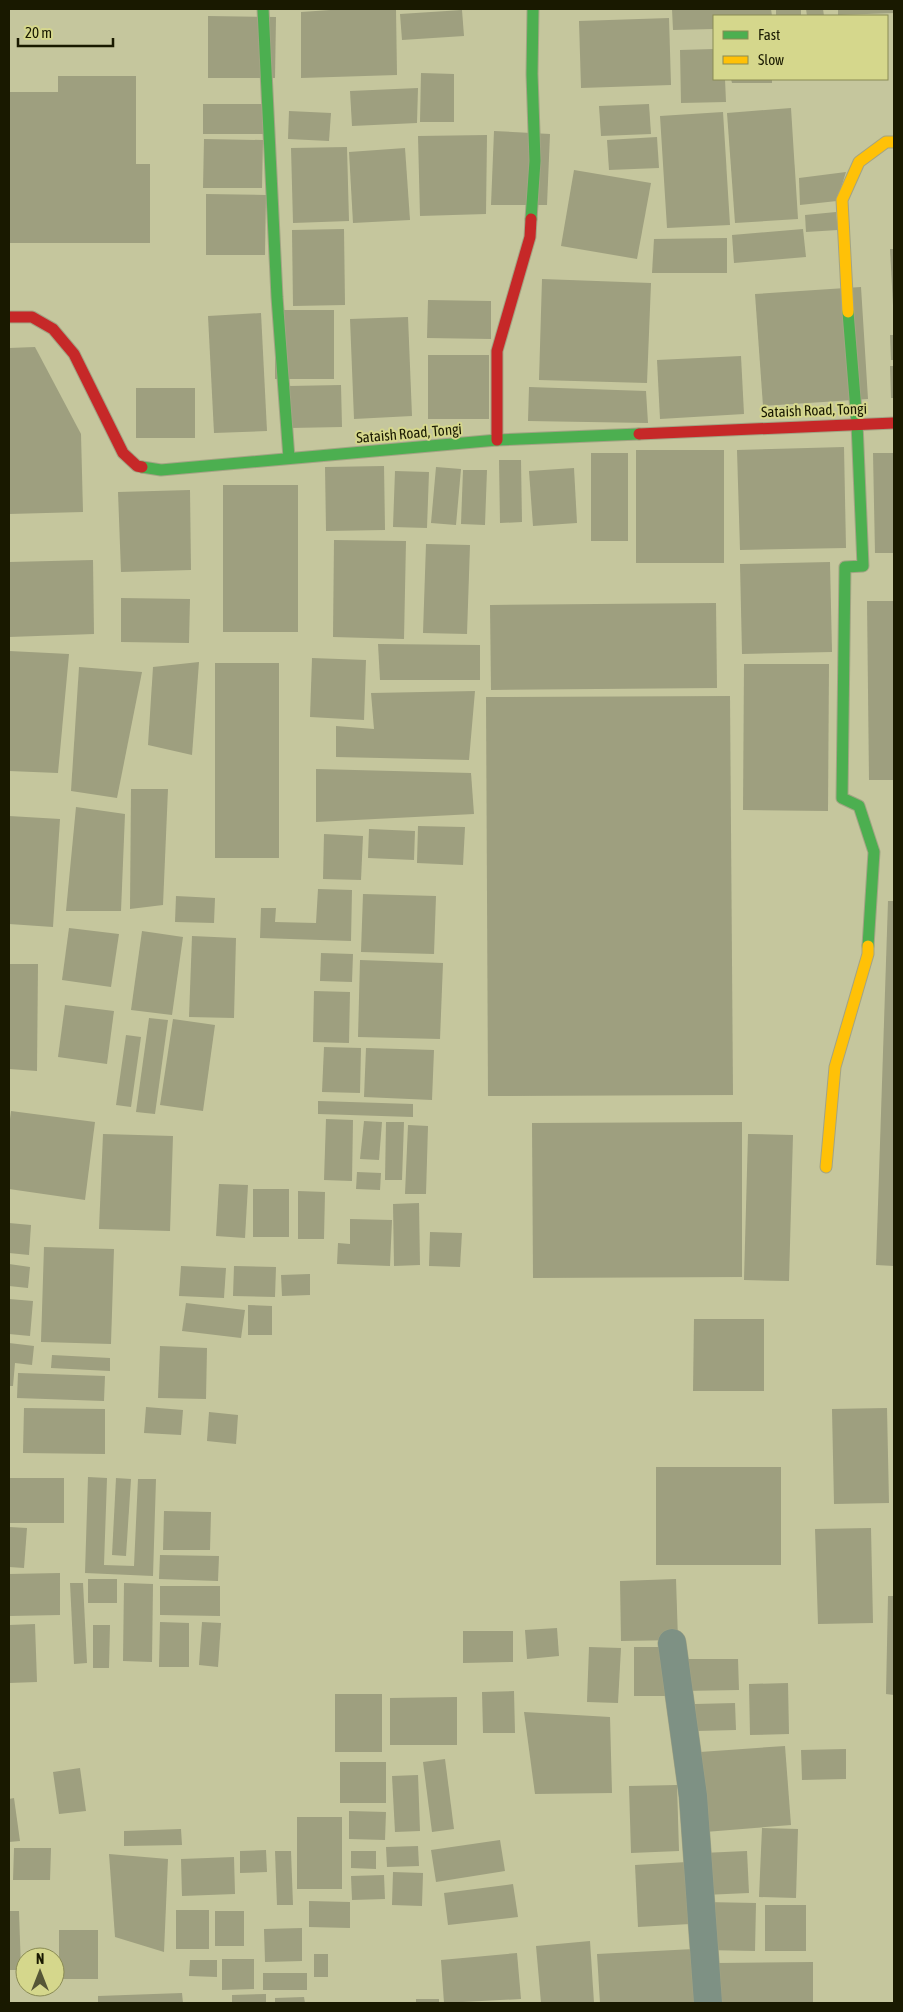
<svg xmlns="http://www.w3.org/2000/svg" width="903" height="2012" font-family="'Asap Condensed',sans-serif">
	<style>
		.building { fill: #9e9f7f }
		.lines { fill: none; stroke-linecap: round; stroke-linejoin: round }
		.street-casing { stroke: #a3a484; stroke-width: 29 }
		.fast-casing { stroke: #a3a484; stroke-width: 13 }
		.slow-casing { stroke: #a3a484; stroke-width: 13 }
		.jam-casing { stroke: #a3a484; stroke-width: 13 }
		.street { stroke: #7e9184; stroke-width: 28 }
		.fast { stroke: #4caf50; stroke-width: 11 }
		.slow { stroke: #ffc107; stroke-width: 11 }
		.jam { stroke: #c62828; stroke-width: 11 }
		.labels { text-anchor: middle; dominant-baseline: central; stroke-width: 4; stroke-linejoin: round; paint-order: stroke }
		.street-label { font-size: 15px; fill: #191900; stroke: #d5d78c }
	</style>
	<rect width="100%" height="100%" fill="#c5c69d"/>
	<g class="building">
		<path d="M345,9H396L397,75L301,78V12Z"/>
		<path d="M672,9H771L772,16H714V29L673,30Z"/>
		<rect x="776" y="9" width="25" height="7"/>
		<path d="M806,9H823L824,16H807Z"/>
		<path d="M838,9H893L894,13L838,15Z"/>
		<path d="M462,10L464,36L402,40L400,14Z"/>
		<path d="M208,16L276,17L275,78H208Z"/>
		<path d="M669,18L671,85L581,88L579,21Z"/>
		<path d="M714,49V79H725L726,102L681,103L680,50Z"/>
		<path d="M421,73L454,74V122H420Z"/>
		<path d="M58,76H136V164H150V243H9V92H58Z"/>
		<path d="M731,79H772V83H732Z"/>
		<path d="M418,88L417,123L352,126L350,91Z"/>
		<rect x="203" y="104" width="63" height="30"/>
		<path d="M649,104L651,134L601,136L599,106Z"/>
		<path d="M791,108L798,219L735,223L727,113Z"/>
		<path d="M289,111L331,113L329,141L288,139Z"/>
		<path d="M723,112L730,225L667,228L660,116Z"/>
		<path d="M494,131L550,134L547,205H491Z"/>
		<path d="M487,135L486,214L420,216L418,136Z"/>
		<path d="M657,137L659,168L609,170L607,140Z"/>
		<path d="M204,139L263,140L262,188H203Z"/>
		<path d="M347,147L349,221L293,223L291,148Z"/>
		<path d="M405,148L410,220L353,223L349,152Z"/>
		<path d="M574,170L651,183L637,259L561,246Z"/>
		<path d="M846,172L837,201L800,205L799,178Z"/>
		<path d="M206,194L266,195L265,255H206Z"/>
		<path d="M836,212L838,230L806,232L805,215Z"/>
		<path d="M344,229L345,305L293,306L292,230Z"/>
		<path d="M803,229L806,257L734,263L732,235Z"/>
		<path d="M727,238V273H652L654,239Z"/>
		<path d="M890,249H894V305H893Z"/>
		<path d="M542,279L651,283L647,383L539,380Z"/>
		<path d="M861,287L868,399L763,406L755,294Z"/>
		<path d="M428,300L491,301V339L427,338Z"/>
		<rect x="275" y="310" width="59" height="69"/>
		<path d="M261,313L267,431L214,433L208,316Z"/>
		<path d="M408,317L412,416L354,419L350,319Z"/>
		<path d="M890,335H894V360H891Z"/>
		<path d="M35,347L81,434L83,512L9,514V348Z"/>
		<rect x="428" y="355" width="61" height="64"/>
		<path d="M741,356L744,414L660,419L657,360Z"/>
		<path d="M890,366H894V398H891Z"/>
		<path d="M341,385L342,427L290,428L289,386Z"/>
		<path d="M529,387L646,391L648,423L528,421Z"/>
		<rect x="136" y="388" width="59" height="50"/>
		<path d="M844,447L846,548L740,550L737,450Z"/>
		<rect x="636" y="450" width="88" height="113"/>
		<rect x="591" y="453" width="37" height="88"/>
		<path d="M873,453H894V553H875Z"/>
		<path d="M499,460H521L522,522L500,523Z"/>
		<path d="M384,466L385,530L326,531L325,467Z"/>
		<path d="M436,467L461,469L456,525L431,523Z"/>
		<path d="M574,468L577,523L533,526L529,471Z"/>
		<path d="M463,470H487L485,525L461,524Z"/>
		<path d="M395,471L429,472L427,528L393,527Z"/>
		<rect x="223" y="485" width="75" height="147"/>
		<path d="M190,490L191,570L121,572L118,492Z"/>
		<path d="M334,540L406,541L404,639L333,637Z"/>
		<path d="M426,544L470,545L467,634L423,633Z"/>
		<path d="M93,560L94,634L9,637V562Z"/>
		<path d="M830,562L832,652L742,654L740,564Z"/>
		<path d="M121,598L190,599L189,643L121,642Z"/>
		<path d="M867,601H894V780H869Z"/>
		<path d="M716,603L717,688L491,690L490,605Z"/>
		<path d="M378,644L480,645V680H380Z"/>
		<path d="M9,651L69,654L58,773L9,771Z"/>
		<path d="M312,658L366,660L364,720L310,717Z"/>
		<path d="M199,662L192,755L148,745L153,667Z"/>
		<rect x="215" y="663" width="64" height="195"/>
		<path d="M744,664H829L828,811L743,810Z"/>
		<path d="M79,667L142,672L117,798L71,791Z"/>
		<path d="M475,691L469,760L336,757V726L374,729L371,693Z"/>
		<path d="M730,696L733,1095L488,1096L486,697Z"/>
		<path d="M316,769L471,773L474,814L316,822Z"/>
		<path d="M131,789H168L163,905L130,909Z"/>
		<path d="M76,807L125,814L121,911H66Z"/>
		<path d="M9,816L60,819L53,927L9,924Z"/>
		<path d="M418,826L465,827L463,865L417,863Z"/>
		<path d="M369,829L415,831L414,860L368,858Z"/>
		<path d="M324,834L363,836L361,880L323,879Z"/>
		<path d="M318,889L352,890L351,941L260,938L261,908H276L275,922L316,923Z"/>
		<path d="M363,894L436,896L434,954L361,952Z"/>
		<path d="M176,896L215,898L214,923L175,922Z"/>
		<path d="M888,901H894V1266L876,1265Z"/>
		<path d="M69,928L119,934L111,987L62,980Z"/>
		<path d="M142,931L183,937L172,1015L131,1010Z"/>
		<path d="M192,936L236,938L234,1018L189,1017Z"/>
		<path d="M321,953L353,954L352,982L320,981Z"/>
		<path d="M360,960L443,963L440,1039L358,1037Z"/>
		<path d="M9,964H38L37,1071L9,1069Z"/>
		<path d="M314,991L350,992L349,1043L313,1042Z"/>
		<path d="M65,1005L114,1011L107,1064L58,1057Z"/>
		<path d="M149,1018L168,1020L155,1114L136,1112Z"/>
		<path d="M173,1019L215,1025L203,1111L160,1105Z"/>
		<path d="M126,1035L141,1037L131,1107L116,1105Z"/>
		<path d="M324,1047L361,1048L360,1093L322,1092Z"/>
		<path d="M366,1048L434,1050L432,1100L364,1097Z"/>
		<path d="M318,1101L413,1104V1117L318,1114Z"/>
		<path d="M11,1111L95,1122L85,1200L9,1189V1127Z"/>
		<path d="M326,1119L353,1120L352,1181L324,1180Z"/>
		<path d="M364,1121L382,1122L379,1160L360,1159Z"/>
		<path d="M386,1122H404L402,1180H385Z"/>
		<path d="M742,1122V1277L533,1278L532,1123Z"/>
		<path d="M408,1125L428,1126L426,1194H405Z"/>
		<path d="M103,1134L173,1136L170,1231L99,1229Z"/>
		<path d="M748,1134L793,1135L789,1281L744,1280Z"/>
		<path d="M357,1172L381,1173L380,1190L356,1189Z"/>
		<path d="M219,1184L248,1185L245,1238L216,1236Z"/>
		<rect x="253" y="1189" width="36" height="48"/>
		<path d="M298,1191L325,1192L324,1239H298Z"/>
		<path d="M419,1203L420,1265L394,1266L393,1204Z"/>
		<path d="M350,1219L392,1220L390,1266L337,1264L338,1243L350,1244Z"/>
		<path d="M9,1223L31,1225L29,1255L9,1253Z"/>
		<path d="M430,1232L462,1233L460,1267L429,1266Z"/>
		<path d="M44,1247L114,1249L111,1344L41,1342Z"/>
		<path d="M9,1264L30,1267L28,1288L9,1286Z"/>
		<path d="M181,1266L226,1268L224,1298L179,1296Z"/>
		<path d="M234,1266L276,1267L275,1297L233,1296Z"/>
		<path d="M310,1274V1295L282,1296L281,1275Z"/>
		<path d="M9,1299L33,1301L30,1336L9,1334Z"/>
		<path d="M186,1303L245,1310L241,1338L182,1331Z"/>
		<path d="M248,1305L272,1306V1335H248Z"/>
		<path d="M694,1319H764V1391H693Z"/>
		<path d="M9,1343L34,1346L32,1365L15,1363L13,1386H9Z"/>
		<path d="M160,1346L207,1348L206,1399L158,1398Z"/>
		<path d="M52,1355L110,1358V1371L51,1368Z"/>
		<path d="M18,1373L105,1376L104,1401L17,1398Z"/>
		<path d="M146,1407L183,1410L181,1435L144,1433Z"/>
		<path d="M24,1408L105,1409V1454L23,1453Z"/>
		<path d="M887,1408L889,1503L834,1504L832,1409Z"/>
		<path d="M209,1412L238,1415L236,1444L207,1441Z"/>
		<rect x="656" y="1467" width="125" height="98"/>
		<path d="M88,1477L107,1478L104,1565L134,1566L138,1479H156L153,1576L85,1573Z"/>
		<rect x="9" y="1478" width="55" height="45"/>
		<path d="M116,1478L131,1479L126,1556L112,1555Z"/>
		<path d="M164,1511L211,1512L210,1550H163Z"/>
		<path d="M9,1527L27,1528L24,1568L9,1567Z"/>
		<path d="M871,1528L873,1623L818,1624L815,1529Z"/>
		<path d="M160,1555L219,1556L218,1581L159,1579Z"/>
		<path d="M60,1573V1615L9,1616V1574Z"/>
		<rect x="88" y="1579" width="29" height="24"/>
		<path d="M676,1579L678,1640L621,1641L620,1581Z"/>
		<path d="M70,1583H83L87,1663L74,1664Z"/>
		<path d="M124,1583L153,1584L152,1662L123,1661Z"/>
		<path d="M160,1586H220V1616L160,1615Z"/>
		<path d="M888,1596H894V1695L886,1694Z"/>
		<path d="M160,1622L189,1623V1667H159Z"/>
		<path d="M202,1622L221,1623L218,1667L199,1665Z"/>
		<path d="M35,1624L37,1682L9,1683V1625Z"/>
		<path d="M93,1625H110L109,1668H93Z"/>
		<path d="M557,1628L559,1656L527,1659L525,1630Z"/>
		<path d="M463,1631H513V1662L463,1663Z"/>
		<path d="M589,1647L621,1648L618,1703L587,1702Z"/>
		<rect x="634" y="1647" width="31" height="49"/>
		<path d="M681,1659H738L739,1690L682,1691Z"/>
		<path d="M788,1683L789,1734L750,1735L749,1684Z"/>
		<path d="M514,1691L515,1733H483L482,1692Z"/>
		<rect x="335" y="1694" width="47" height="58"/>
		<path d="M457,1697V1745H390V1698Z"/>
		<path d="M735,1703L736,1730L696,1731L695,1704Z"/>
		<path d="M524,1712L610,1717L612,1793L535,1794Z"/>
		<path d="M785,1746L791,1825L705,1832L700,1752Z"/>
		<path d="M846,1749V1779L802,1780L801,1750Z"/>
		<path d="M445,1759L454,1829L432,1832L423,1762Z"/>
		<rect x="340" y="1762" width="46" height="41"/>
		<path d="M80,1768L86,1811L59,1814L53,1772Z"/>
		<path d="M418,1775L420,1831L395,1832L392,1776Z"/>
		<path d="M677,1785L679,1851L631,1853L629,1786Z"/>
		<path d="M14,1798L20,1841L9,1842V1799Z"/>
		<path d="M349,1811L386,1812L385,1840L349,1839Z"/>
		<rect x="297" y="1817" width="45" height="72"/>
		<path d="M762,1828L798,1829L796,1898L759,1897Z"/>
		<path d="M181,1829L182,1845L124,1846V1831Z"/>
		<path d="M500,1840L505,1871L436,1882L431,1850Z"/>
		<path d="M418,1846L419,1866L387,1867L386,1847Z"/>
		<path d="M14,1848H51L50,1880H13Z"/>
		<path d="M266,1850L267,1872L240,1873V1851Z"/>
		<path d="M275,1851H291L293,1905H277Z"/>
		<path d="M351,1851H376V1869L351,1868Z"/>
		<path d="M747,1851L749,1893L704,1895L702,1853Z"/>
		<path d="M109,1854L168,1859L164,1952L115,1937Z"/>
		<path d="M234,1857L235,1894L182,1896L181,1859Z"/>
		<path d="M687,1862L690,1924L638,1927L635,1865Z"/>
		<path d="M393,1872L423,1873L422,1906L392,1905Z"/>
		<path d="M384,1875L385,1899L352,1900L351,1876Z"/>
		<path d="M513,1884L518,1917L448,1925L444,1893Z"/>
		<path d="M309,1901L350,1902V1928L309,1927Z"/>
		<path d="M705,1902L756,1903L755,1951L704,1950Z"/>
		<rect x="765" y="1905" width="41" height="46"/>
		<rect x="176" y="1910" width="33" height="39"/>
		<path d="M9,1911H19L21,1970H9Z"/>
		<rect x="215" y="1911" width="29" height="35"/>
		<path d="M302,1928V1961L265,1962L264,1929Z"/>
		<rect x="59" y="1930" width="39" height="49"/>
		<path d="M590,1941L594,2003H541L536,1946Z"/>
		<path d="M694,1949L697,2003H600L597,1954Z"/>
		<path d="M517,1953L521,1999L444,2003L441,1960Z"/>
		<rect x="314" y="1954" width="14" height="23"/>
		<path d="M222,1959H254V1989L222,1990Z"/>
		<path d="M190,1960H217V1977L189,1976Z"/>
		<path d="M813,1962V2003H719L718,1963Z"/>
		<rect x="263" y="1973" width="44" height="17"/>
		<path d="M182,1993L183,2003H98V1996Z"/>
		<path d="M266,1994V2003H232V1995Z"/>
		<path d="M304,1997L305,2003H275V1998Z"/>
		<rect x="416" y="1999" width="23" height="4"/>
	</g>
	<g class="lines">
		<defs>
			<path id="street" d="M672,1643L693,1796L708,2003"/>
			<g id="fast">
				<path d="M263,9L277,297L289,458"/>
				<path d="M531,219L535,161L532,74L533,9"/>
				<path d="M848,312L857,423L863,566L845,567L842,798L859,806L874,852L868,946"/>
				<path d="M142,467L161,470L497,440L639,434"/>
			</g>
			<g id="slow">
				<path d="M848,312L842,200L859,162L886,142H894"/>
				<path d="M826,1167L835,1067L868,954V946"/>
			</g>
			<g id="jam">
				<path d="M9,317H32L53,329L74,354L123,453L137,466L142,467"/>
				<path d="M639,434L894,423"/>
				<path d="M497,440V351L530,237L531,219"/>
			</g>
		</defs>
		<use href="#street" class="street-casing"/>
		<use href="#fast" class="fast-casing"/>
		<use href="#slow" class="slow-casing"/>
		<use href="#jam" class="jam-casing"/>
		<use href="#street" class="street"/>
		<use href="#fast" class="fast"/>
		<use href="#slow" class="slow"/>
		<use href="#jam" class="jam"/>
	</g>
	<g class="labels">
		<g class="street-label">
			<text transform="translate(814 410) rotate(-2)">Sataish Road, Tongi</text>
			<text transform="translate(409 433) rotate(-5)">Sataish Road, Tongi</text>
		</g>
	</g>
	<rect width="903" height="2012" fill="none" stroke="#191900" stroke-width="20"/>
	<rect x="713" y="15" width="175" height="65" fill="#d5d78c" stroke="#8a8b54"/>
	<rect x="723" y="31" width="25" height="8" fill="#4caf50" stroke="#8a8b54"/>
	<text x="758" y="40" font-size="15" fill="#191900">Fast</text>
	<rect x="723" y="56" width="25" height="8" fill="#ffc107" stroke="#8a8b54"/>
	<text x="758" y="65" font-size="15" fill="#191900">Slow</text>
	<g transform="translate(40 1972)"><circle r="24" fill="#d5d78c" stroke="#8a8b54"/>
	<path d="M0-4L9 19L0 12L-9 19Z" fill="#555637"/>
	<text y="-8" font-size="14" font-weight="bold" text-anchor="middle" fill="#191900">N</text>
	</g>
	<path d="M18 38v8h95v-8" fill="none" stroke="#191900" stroke-width="2.5"/>
	<text x="25" y="38" font-size="15" fill="#191900" stroke="#d5d78c" stroke-width="4" paint-order="stroke">20 m</text>
</svg>
